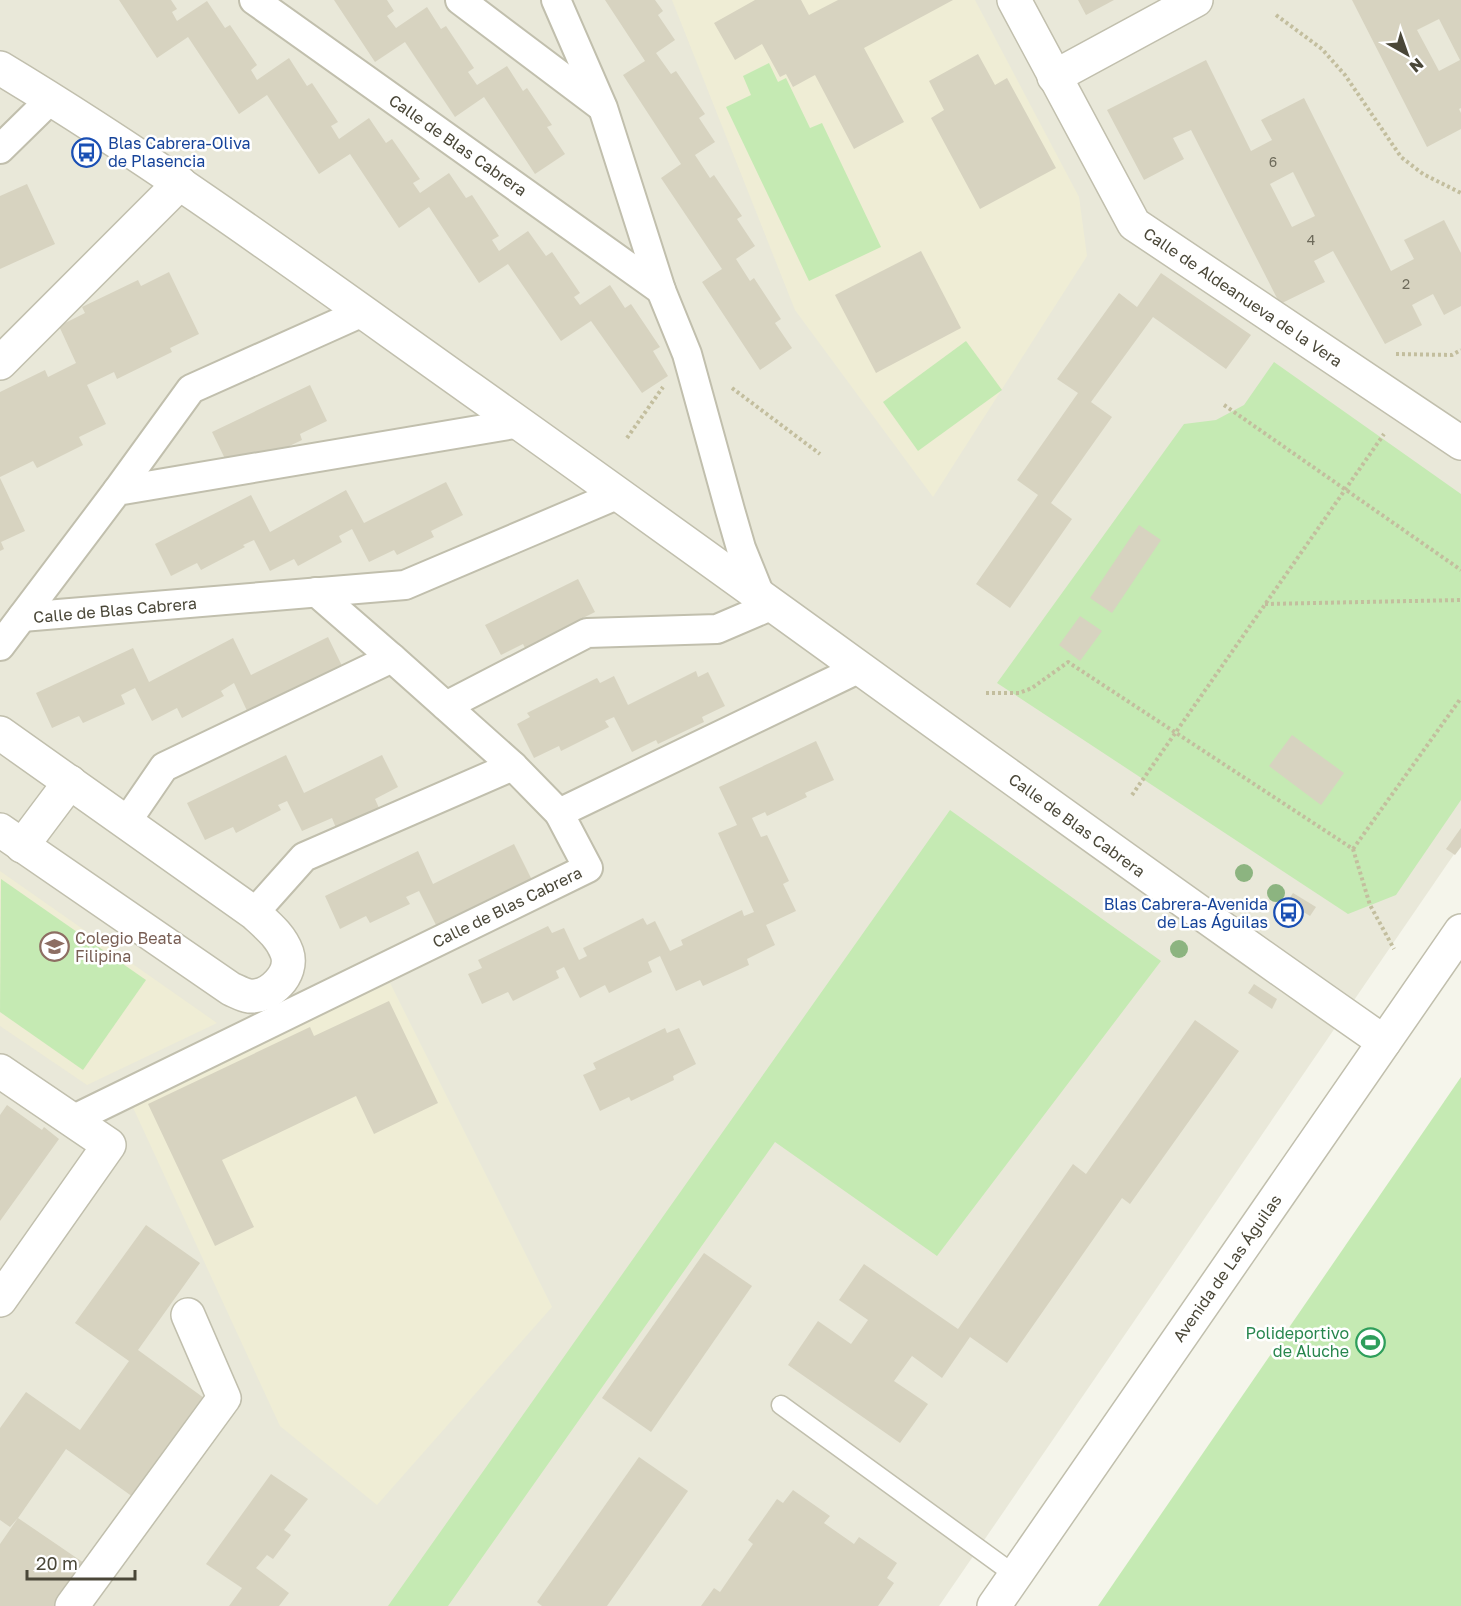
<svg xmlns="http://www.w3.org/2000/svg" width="1461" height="1606" font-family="'Golos Text',sans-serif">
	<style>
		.residential { fill: #e9e8d9 }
		.education { fill: #efedd5 }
		.green { fill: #c5eab3 }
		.building { fill: #d7d3c0; fill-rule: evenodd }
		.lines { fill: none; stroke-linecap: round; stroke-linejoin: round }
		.service-casing { stroke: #c1bfad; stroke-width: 21 }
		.pedestrian-casing { stroke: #c1bfad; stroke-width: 32 }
		.minor-casing { stroke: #c1bfad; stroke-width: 36 }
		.tertiary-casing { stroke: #c1bfad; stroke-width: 36 }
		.path { stroke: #c3be9e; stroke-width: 4; stroke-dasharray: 3 3; stroke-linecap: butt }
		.service { stroke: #fff; stroke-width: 18 }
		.pedestrian { stroke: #fff; stroke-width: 28 }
		.minor { stroke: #fff; stroke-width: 33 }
		.tertiary { stroke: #fff; stroke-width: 33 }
		.tree { fill: #8cb480 }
		.labels { text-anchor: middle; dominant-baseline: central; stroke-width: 5; stroke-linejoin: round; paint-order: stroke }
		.number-label { font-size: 14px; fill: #6d6a5a }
		.transit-label { font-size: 16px; fill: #164399; stroke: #fff; text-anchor: start }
		.street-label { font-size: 16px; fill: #4a4738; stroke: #fff }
		.education-label { font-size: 16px; fill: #785e54; stroke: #fff; text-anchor: start }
		.leisure-label { font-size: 16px; fill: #27864d; stroke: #fff; text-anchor: end }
	</style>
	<rect width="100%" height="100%" fill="#f5f5eb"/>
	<path class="residential" d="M0,0H1461V844L939,1606H0Z"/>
	<g class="education">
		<path d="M672,0H975L1079,197L1087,256L933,497L795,310Z"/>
		<path d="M0,871L217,1023L87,1085L0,1026Z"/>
		<path d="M390,983L552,1307L377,1505L280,1426L130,1101Z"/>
	</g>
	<g class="green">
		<path d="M769,63L778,82L786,78L810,128L822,123L881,247L809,281L726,107L751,95L743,76Z"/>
		<path d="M966,341L1002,390L918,451L883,402Z"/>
		<path d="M1274,362L1461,494V800L1396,895L1348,914L997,683L1184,424L1216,420L1244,405Z"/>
		<path d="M950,810L1161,961L937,1256L775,1142L448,1606H388Z"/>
		<path d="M1,879L146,980L83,1070L0,1012Z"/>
		<path d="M1461,1077V1606H1098Z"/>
	</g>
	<g class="building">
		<path d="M119,0H171L177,9L172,12L177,21L207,1L225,28L230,25L257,65L251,70L257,80L289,58L307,86L312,83L338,122L331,126L339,139L369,118L386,143L392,139L420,179L413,183L420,193L449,173L466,198L472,195L499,236L492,240L499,251L528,231L546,256L552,252L580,293L574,297L580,305L610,285L625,308L631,304L660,347L653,351L668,376L642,393L591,321L561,341L508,264L479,283L429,207L399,228L350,154L319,174L267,95L239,114L188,37L157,58Z"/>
		<path d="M334,0H387L394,11L387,16L396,28L427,7L441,29L446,26L474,68L468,72L477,85L507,66L523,91L527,88L552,125L547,127L565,154L535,174L484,97L455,117L405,42L375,62Z"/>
		<path d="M605,0H655L663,11L658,15L675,40L656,53L671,74L676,71L705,114L699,118L715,142L695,155L710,178L714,175L742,216L737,219L755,246L736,259L750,281L754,278L781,319L775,323L792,348L760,370L702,282L722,269L661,178L681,164L623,75L645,61Z"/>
		<path d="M755,0H801L809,15L838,0H953L864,48L904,122L854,149L815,75L793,87L786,74L780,77L762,44L735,60L714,23Z"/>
		<path d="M1078,0H1114L1086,15Z"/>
		<path d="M1352,0H1461V108L1459,109L1461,113V129L1427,147ZM1439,19L1460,60L1439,71L1417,30Z"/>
		<path d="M978,54L995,85L1007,78L1056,168L980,209L931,118L944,110L929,81Z"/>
		<path d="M1206,60L1251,151L1272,140L1261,120L1304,98L1391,271L1414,259L1404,240L1444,220L1461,253V306L1444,315L1433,294L1412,305L1422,325L1385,344L1333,251L1314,261L1325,282L1280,304L1191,130L1173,138L1184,159L1144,180L1107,110ZM1293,172L1315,216L1292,227L1270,184Z"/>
		<path d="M27,184L55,244L0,269V196Z"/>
		<path d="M921,251L961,328L876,373L835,295Z"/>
		<path d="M169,272L199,334L170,348L172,352L117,379L114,372L87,385L106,424L79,437L83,445L37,468L33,461L0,477V392L45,370L48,377L76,363L59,326L85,313L82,307L138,280L141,286Z"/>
		<path d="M1161,273L1251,335L1226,369L1153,317L1091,402L1112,417L1051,503L1072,519L1010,608L976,584L1038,495L1017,480L1078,393L1057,379L1119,293L1137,307Z"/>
		<path d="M310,385L327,421L300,434L302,440L260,460L229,467L212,432Z"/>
		<path d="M0,478L25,531L1,542L4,549L0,551Z"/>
		<path d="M446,482L463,515L431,531L434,537L397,555L394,550L369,562L352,529L339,536L342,542L298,566L294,559L270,571L254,540L243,545L245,547L201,570L197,563L171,576L155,544L251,495L270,532L346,490L364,523Z"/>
		<path d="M1139,525L1161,540L1112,613L1090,598Z"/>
		<path d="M578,579L595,612L571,624L573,629L527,652L523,644L501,655L485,625Z"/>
		<path d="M1080,616L1102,631L1080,661L1059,645Z"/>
		<path d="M328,637L344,670L249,715L234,683L221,691L224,696L182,718L177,708L152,721L135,688L121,695L125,704L83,723L79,716L52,728L36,693L133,648L149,682L233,638L251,675Z"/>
		<path d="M696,671L698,677L708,672L725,706L702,717L704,722L658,744L656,740L632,752L614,717L605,721L609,727L561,751L559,746L534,758L517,724L530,717L527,713L597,678L600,683L614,676L628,705Z"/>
		<path d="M1292,735L1344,773L1321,805L1269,766Z"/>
		<path d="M816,741L834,780L805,793L807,797L767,816L765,812L752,818L761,837L767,835L789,881L783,884L796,911L766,925L775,945L747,959L749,965L703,986L700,980L676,991L660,956L648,962L652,972L609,993L605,985L580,998L564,967L556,971L559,978L513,1001L508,992L482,1004L468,974L482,968L478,960L548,926L552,933L564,928L579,960L587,956L583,948L643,918L647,925L655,921L670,951L683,945L681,940L742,910L744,916L754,912L718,833L737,825L719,787Z"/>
		<path d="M286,755L304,793L382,755L398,787L375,799L379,808L336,828L332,818L302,831L287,801L278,805L281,810L236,833L233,827L205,840L187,803Z"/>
		<path d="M1461,828V847L1455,855L1446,849Z"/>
		<path d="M514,844L533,882L453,922L451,918L436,925L419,891L406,897L410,904L370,923L366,916L340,929L325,896L418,851L433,884Z"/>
		<path d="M1293,893L1316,907L1310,916L1287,902Z"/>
		<path d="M1254,984L1277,999L1272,1009L1248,993Z"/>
		<path d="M389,1001L438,1103L374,1134L356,1096L222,1160L254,1227L215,1246L148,1104L310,1027L314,1036Z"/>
		<path d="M1195,1020L1239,1051L1130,1204L1122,1198L1007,1363L970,1337L942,1378L912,1356L894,1381L928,1404L900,1443L788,1365L818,1321L851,1344L868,1320L839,1300L864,1264L958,1329L1073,1164L1086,1174Z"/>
		<path d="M665,1028L667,1033L679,1028L696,1064L673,1076L674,1080L631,1101L629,1097L600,1111L583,1075L596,1069L593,1063Z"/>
		<path d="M7,1105L42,1130L44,1127L59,1139L0,1221V1115Z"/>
		<path d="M146,1225L200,1263L138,1350L204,1398L133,1497L66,1449L18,1518L84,1563L54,1606H0V1544L18,1518L10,1527L0,1520V1428L26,1392L80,1430L129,1361L75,1323Z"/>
		<path d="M704,1253L752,1286L651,1432L602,1398Z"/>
		<path d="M639,1457L688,1491L607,1606H542L537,1602Z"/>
		<path d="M271,1474L308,1499L284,1530L291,1535L273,1559L267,1555L256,1568L289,1593L279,1606H229L242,1588L206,1564Z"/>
		<path d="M793,1490L830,1516L824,1523L854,1544L859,1537L897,1563L887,1578L894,1583L878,1606H701L714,1588L720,1592L753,1544L748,1540L777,1499L783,1503Z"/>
	</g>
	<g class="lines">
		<defs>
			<path id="service" d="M781,1405L1015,1575"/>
			<g id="pedestrian">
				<path d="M254,0L661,290"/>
				<path d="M460,0L602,107"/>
				<path d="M556,0L603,108L661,290L687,354L730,510L741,548L760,595"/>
				<path d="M0,149L51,99"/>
				<path d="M117,491L191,389L363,312"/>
				<path d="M316,592L392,658"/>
				<path d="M22,617L405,585L619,494"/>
				<path d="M0,646L117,491L520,423"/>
				<path d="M446,706L587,633L717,629L773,605"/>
				<path d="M513,766L559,813"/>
				<path d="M127,821L164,767L392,658L513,766L304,857L254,913"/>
				<path d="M72,1120L588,868L559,813L860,668"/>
			</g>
			<g id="minor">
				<path d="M1014,0L1134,224L1461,443"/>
				<path d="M0,68C163,166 316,279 471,389C776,605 1076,828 1384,1042"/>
				<path d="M1054,77L1196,0"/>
				<path d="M0,363L180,183"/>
				<path d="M0,733L254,913C267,925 281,936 287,953C294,974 270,998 249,996C243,995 236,991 231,989L0,830"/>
				<path d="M22,846L70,782"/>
				<path d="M0,1071L109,1145L0,1300"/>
				<path d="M72,1606L224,1398L188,1315"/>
			</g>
			<path id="tertiary" d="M994,1606L1461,931"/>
		</defs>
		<use href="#service" class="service-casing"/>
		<use href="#pedestrian" class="pedestrian-casing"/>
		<use href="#minor" class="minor-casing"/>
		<use href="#tertiary" class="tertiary-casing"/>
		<g class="path">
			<path d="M1276,15L1322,49L1345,75L1401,157L1423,174L1461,193"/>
			<path d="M1396,354L1452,355L1461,350"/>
			<path d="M732,388L820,454"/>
			<path d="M1224,405L1461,570"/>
			<path d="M627,438L663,387"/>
			<path d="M1265,604L1461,600"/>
			<path d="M986,693H1019L1032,688L1068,662L1353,849L1370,905L1394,949"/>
			<path d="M1132,795L1384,434"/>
			<path d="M1353,849L1461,698"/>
		</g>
		<use href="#service" class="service"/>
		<use href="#pedestrian" class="pedestrian"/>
		<use href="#minor" class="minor"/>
		<use href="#tertiary" class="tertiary"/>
	</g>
	<g class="tree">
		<circle cx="1244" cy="873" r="9"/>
		<circle cx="1276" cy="893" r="9"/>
		<circle cx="1179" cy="949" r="9"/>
	</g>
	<defs>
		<symbol id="bus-ring" viewBox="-11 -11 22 22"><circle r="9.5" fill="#fff" stroke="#1a4fb4" stroke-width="1.5"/><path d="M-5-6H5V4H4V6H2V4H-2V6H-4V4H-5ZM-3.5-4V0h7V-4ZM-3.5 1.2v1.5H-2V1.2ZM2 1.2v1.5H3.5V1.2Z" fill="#1a4fb4"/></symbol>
		<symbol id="school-ring" viewBox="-11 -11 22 22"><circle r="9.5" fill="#fff" stroke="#8d6e63" stroke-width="1.5"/><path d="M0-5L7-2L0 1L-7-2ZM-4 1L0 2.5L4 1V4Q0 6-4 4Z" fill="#8d6e63"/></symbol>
		<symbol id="stadium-ring" viewBox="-11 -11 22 22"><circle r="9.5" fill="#fff" stroke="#2e9e5b" stroke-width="1.5"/><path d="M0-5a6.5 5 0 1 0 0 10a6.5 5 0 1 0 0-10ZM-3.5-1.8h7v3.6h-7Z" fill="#2e9e5b"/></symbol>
	</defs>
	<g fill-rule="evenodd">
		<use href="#bus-ring" x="70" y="136" width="33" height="33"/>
		<use href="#bus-ring" x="1272" y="896" width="33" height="33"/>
		<use href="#school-ring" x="38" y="930" width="33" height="33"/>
		<use href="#stadium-ring" x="1354" y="1326" width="33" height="33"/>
	</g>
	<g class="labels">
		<g class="number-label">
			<text x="1273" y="161">6</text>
			<text x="1311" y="239">4</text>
			<text x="1406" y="283">2</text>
		</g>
		<g class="transit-label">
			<text x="108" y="143">Blas Cabrera-Oliva<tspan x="108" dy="18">de Plasencia</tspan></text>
			<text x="1268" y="904" text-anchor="end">Blas Cabrera-Avenida<tspan x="1268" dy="18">de Las Águilas</tspan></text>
		</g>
		<g class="street-label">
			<text transform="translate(458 145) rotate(35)">Calle de Blas Cabrera</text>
			<text transform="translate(1243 297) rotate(34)">Calle de Aldeanueva de la Vera</text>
			<text transform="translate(115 610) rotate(-5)">Calle de Blas Cabrera</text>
			<text transform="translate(1077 825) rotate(36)">Calle de Blas Cabrera</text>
			<text transform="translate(507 907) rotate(-26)">Calle de Blas Cabrera</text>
			<text transform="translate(1227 1268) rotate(-55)">Avenida de Las Águilas</text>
		</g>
		<g class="education-label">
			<text x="75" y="938">Colegio Beata<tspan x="75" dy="18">Filipina</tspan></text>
		</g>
		<g class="leisure-label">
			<text x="1349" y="1333">Polideportivo<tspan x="1349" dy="18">de Aluche</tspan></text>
		</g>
	</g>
	<g transform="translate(1407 54) rotate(140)" stroke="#ffffff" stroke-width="4.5" paint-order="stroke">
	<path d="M0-4.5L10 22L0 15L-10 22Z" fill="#4a4738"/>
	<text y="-9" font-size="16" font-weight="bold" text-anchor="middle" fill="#4a4738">N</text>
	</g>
	<path d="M27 1570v9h108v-9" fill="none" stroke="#4a4738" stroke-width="3"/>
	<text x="36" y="1570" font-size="18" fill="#4a4738" stroke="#ffffff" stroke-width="4.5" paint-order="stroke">20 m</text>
</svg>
